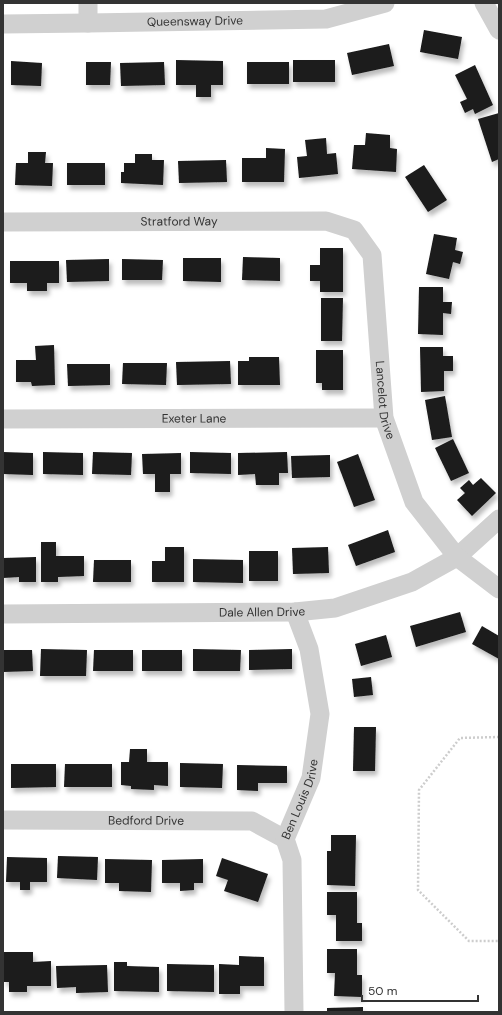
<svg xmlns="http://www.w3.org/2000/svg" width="502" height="1015" font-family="'DM Sans',sans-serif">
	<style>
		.building { fill: #1a1a1a; filter: url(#shadow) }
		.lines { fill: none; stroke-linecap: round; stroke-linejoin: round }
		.path { stroke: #cdcdcd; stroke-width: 2.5; stroke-dasharray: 2 2; stroke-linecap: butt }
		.minor { stroke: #d0d0d0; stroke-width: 19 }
		.labels { text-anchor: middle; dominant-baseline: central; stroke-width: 4; stroke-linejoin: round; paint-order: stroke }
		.street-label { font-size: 12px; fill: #333; stroke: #fff }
	</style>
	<defs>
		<filter id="shadow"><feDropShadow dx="2.5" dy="4.5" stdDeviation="2" flood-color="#0004"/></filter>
	</defs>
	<rect width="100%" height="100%" fill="#fff"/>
	<g class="building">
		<path d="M424,30L462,37L458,59L420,52Z"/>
		<path d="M389,44L394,66L352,75L347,53Z"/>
		<path d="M176,60L223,61V85H211V97H196V85H176Z"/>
		<rect x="293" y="60" width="42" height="22"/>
		<path d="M11,61L42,63L41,86L11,85Z"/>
		<path d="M86,62H111L110,85H86Z"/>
		<path d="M164,62L165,85L121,86L120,63Z"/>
		<rect x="247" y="62" width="42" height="22"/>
		<path d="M475,65L493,105L475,114L473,109L465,113L460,102L467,99L455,75Z"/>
		<path d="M499,113V159L492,162L478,119Z"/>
		<path d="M366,133L390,135V148L397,149L396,172L352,169L354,145H365Z"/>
		<path d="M326,138L327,154L336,153L338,174L299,178L297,157L307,156L305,140Z"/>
		<path d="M266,148L285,149L284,182H242V158H266Z"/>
		<path d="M28,152H46L45,163H53L52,186L15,185L16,163H28Z"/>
		<path d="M135,154H152V160H164L163,185L121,183V172H124V163H135Z"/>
		<path d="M226,160L227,182L179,183L178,161Z"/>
		<rect x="67" y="163" width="38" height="22"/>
		<path d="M424,165L447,200L428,212L405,177Z"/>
		<path d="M434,234L457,238L455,250L463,252L460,264L453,262L449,279L426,274Z"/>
		<path d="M320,248H343V292H320V281H310V265H320Z"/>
		<path d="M243,257L280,258V281L242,280Z"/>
		<path d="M183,258H221V282L183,281Z"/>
		<path d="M109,259V281L67,282L66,260Z"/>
		<path d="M122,259L163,260L162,280H122Z"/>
		<path d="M10,261H59V283H47V291H27V283H10Z"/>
		<path d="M419,287H443V302H452L451,314L443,313V335L418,334Z"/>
		<path d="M321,298H343L342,341H321Z"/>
		<path d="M54,345L55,385L32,386L31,382H16V360H36L35,346Z"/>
		<path d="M420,347H443V356H453V371H444V391L421,392Z"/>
		<path d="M316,350H343V390H322V383H316Z"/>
		<path d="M249,357H279L280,385H238V361H249Z"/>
		<path d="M230,361L231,384L177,385L176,362Z"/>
		<path d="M123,363H167L166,385L122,384Z"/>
		<path d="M67,364H110V385L68,386Z"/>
		<path d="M445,396L452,437L432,440L425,400Z"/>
		<path d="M453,439L469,473L451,481L435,448Z"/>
		<path d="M3,452L33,453V475L3,474Z"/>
		<path d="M43,452L83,453V475L43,474Z"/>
		<path d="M93,452L132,453L131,475L92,474Z"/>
		<path d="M190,452L231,453V474L190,473Z"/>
		<path d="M287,452L288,473H279V485H256L255,474L238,475V453Z"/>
		<path d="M181,453V474H170V492H155V474H143L142,454Z"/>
		<path d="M358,454L375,500L354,507L337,462Z"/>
		<path d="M330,455V477L292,478L291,456Z"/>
		<path d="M481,478L496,493L472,516L457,500L465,493L460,488L469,480L473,485Z"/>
		<path d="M388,530L395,552L356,566L348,545Z"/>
		<path d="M41,542H56V556H84V576L58,577V582H41Z"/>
		<path d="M165,547H184V582H152V561H165Z"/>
		<path d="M328,547L329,573L293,574L292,548Z"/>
		<rect x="249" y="551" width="29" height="30"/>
		<path d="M36,557V582H19V577L3,578V558Z"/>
		<path d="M193,559L243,560V583L193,582Z"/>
		<path d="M94,560H131V582H93Z"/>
		<path d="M460,612L466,632L416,647L410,626Z"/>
		<path d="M482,626L499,636V659L472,644Z"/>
		<path d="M386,635L392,657L361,666L355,644Z"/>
		<path d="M41,649L87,650L86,676H40Z"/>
		<path d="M193,649L241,650L240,671H193Z"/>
		<path d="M292,649V669L249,670V650Z"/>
		<path d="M3,650H32L33,671L3,672Z"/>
		<path d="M94,650H133V671H93Z"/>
		<rect x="142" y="650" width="40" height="21"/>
		<path d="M371,677L373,695L354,697L352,679Z"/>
		<path d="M354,727H376L375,771H353Z"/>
		<path d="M130,749H147V762H168V786L154,785V790L131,789V786L121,785V762H129Z"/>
		<path d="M180,763L223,764L222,788L180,787Z"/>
		<path d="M11,764H56V787L11,788Z"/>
		<path d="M65,764H112V787H64Z"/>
		<path d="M237,765L287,766V783H258V791L237,790Z"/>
		<path d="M331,835H356L355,886L327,885V851H331Z"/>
		<path d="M58,856L98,857L97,880L57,878Z"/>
		<path d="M7,857L47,858V882H30V890H20V882H6Z"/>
		<path d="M222,858L268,874L258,902L224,891L228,880L216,876Z"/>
		<path d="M105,859L152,860L151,892L119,891V883H105Z"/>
		<path d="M203,859V883H194V890L180,891V883H162V860Z"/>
		<path d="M327,892H357V923H362V941H336V915H327Z"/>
		<path d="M327,949H357V975H362V997L334,996L335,973H327Z"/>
		<path d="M4,952H33V962L51,961V986H27V992H9V982H4Z"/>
		<path d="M239,956L264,957V986H240V994H219V964L239,965Z"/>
		<path d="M114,962H127V966L159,967V992L114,991Z"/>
		<path d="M167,964L214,965V992L167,991Z"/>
		<path d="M107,965L108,992L76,993V987L57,988L56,966Z"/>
		<path d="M363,1007V1012H327V1008Z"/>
	</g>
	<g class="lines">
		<path class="path" d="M499,737L460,738L419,790L418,890L469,941H499"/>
		<g class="minor">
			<path d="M484,3L499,30"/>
			<path d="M88,23V3"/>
			<path id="s1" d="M3,24L88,23L326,19L385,3"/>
			<path id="s2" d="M3,222L326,221L354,230L372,255L384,418L414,502L457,557L499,519"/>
			<path id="s3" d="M3,419L384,418"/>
			<path id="s4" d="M3,614L295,612L335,608L412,582L457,557L499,589"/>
			<path id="s5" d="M3,820L252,821L285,839"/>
			<path id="s6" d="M294,1012L292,860L285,839L311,778L320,714L309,649L295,612"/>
		</g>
	</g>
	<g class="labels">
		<g class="street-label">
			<text stroke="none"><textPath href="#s1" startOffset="192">Queensway Drive</textPath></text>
			<text stroke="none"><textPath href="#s2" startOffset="176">Stratford Way</textPath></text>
			<text stroke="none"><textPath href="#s2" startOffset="529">Lancelot Drive</textPath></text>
			<text stroke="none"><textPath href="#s3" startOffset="191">Exeter Lane</textPath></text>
			<text stroke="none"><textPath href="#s4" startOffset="259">Dale Allen Drive</textPath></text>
			<text stroke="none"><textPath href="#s6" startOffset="217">Ben Louis Drive</textPath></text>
			<text stroke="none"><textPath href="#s5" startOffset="143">Bedford Drive</textPath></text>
		</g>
	</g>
	<rect width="502" height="1015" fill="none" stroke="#333333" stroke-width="8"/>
	<path d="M362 995v6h116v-6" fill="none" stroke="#333333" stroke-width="2"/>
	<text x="368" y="995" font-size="12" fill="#333333" stroke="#ffffff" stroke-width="3" paint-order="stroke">50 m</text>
</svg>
